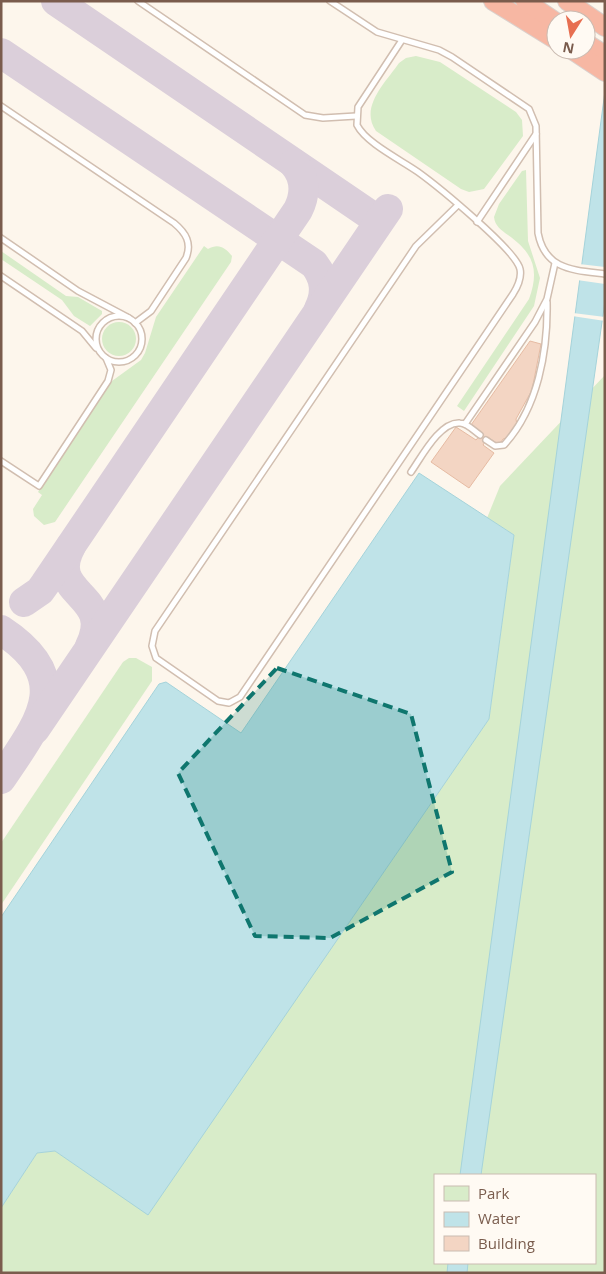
<svg xmlns="http://www.w3.org/2000/svg" width="606" height="1274" font-family="'Open Sans',sans-serif">
	<style>
		.green { fill: #d8ecc9; fill-rule: evenodd }
		.water { fill: #bfe3e8; stroke: #a5d3da }
		.pier { fill: #fdf6ec }
		.lines { fill: none; stroke-linecap: round; stroke-linejoin: round }
		.taxiway { stroke: #dbcfda; stroke-width: 30 }
		.building { fill: #f3d5c3; stroke: #e6bba3 }
		.lane-casing { stroke: #d1beb0; stroke-width: 8 }
		.highway-casing { stroke: #dad1cd; stroke-width: 20 }
		.lane { stroke: #fff; stroke-width: 5 }
		.highway { stroke: #f7b7a3; stroke-width: 18 }
		.marked { fill: #0f766e; fill-opacity: 0.2; stroke: #0f766e; stroke-width: 4; stroke-dasharray: 10 6; stroke-linejoin: round }
	</style>
	<rect width="100%" height="100%" fill="#fdf6ec"/>
	<g class="green">
		<path d="M416,56L440,62L516,112L522,120L523,136L484,189L469,192L461,189L376,131C359,107 386,82 399,63L406,58Z"/>
		<path d="M526,170L528,241L540,278L534,306L464,411L457,406L529,299C540,269 533,253 508,235C501,230 495,226 494,217L499,204L522,171Z"/>
		<path d="M204,246L208,249C218,243 225,247 232,256L231,262L55,522L44,525L34,516L33,509L42,495L38,492L112,381L141,360L145,353L156,317Z"/>
		<path d="M1,251L66,296L78,297L102,311V314L90,326L74,316L62,300L1,259Z"/>
		<circle cx="119" cy="339" r="17"/>
		<path d="M605,375V1273H1V1208L37,1153L55,1151L148,1214L489,719L514,535L487,518L500,486ZM435,1175H595V1263H435Z"/>
		<path d="M129,658H136L152,667V681L1,905V843L123,662Z"/>
	</g>
	<g class="water">
		<path d="M605,91V301L481,1175H460Z"/>
		<path d="M419,473L514,535L489,719L148,1215L55,1151L37,1153L1,1208V917L159,684L166,682L241,733Z"/>
		<path d="M448,1263H468L467,1273H447Z"/>
	</g>
	<g class="pier">
		<path d="M579,264L605,267V284L577,280Z"/>
		<path d="M573,313L605,317V321L572,316Z"/>
	</g>
	<g class="lines">
		<g class="taxiway">
			<path d="M56,1L379,221"/>
			<path d="M1,53L314,264C325,278 327,292 319,309"/>
			<path d="M71,546C44,596 116,593 90,646"/>
			<path d="M24,602L40,591L45,584L298,210C306,194 306,178 294,164"/>
			<path d="M1,630C76,679 40,721 1,779"/>
			<path d="M35,729L388,209"/>
		</g>
	</g>
	<path class="building" d="M530,341L541,344L532,390L516,419L517,425L509,437L503,439L499,445L488,437L483,445L494,453L469,488L431,462L456,427L476,440L482,433L471,425Z"/>
	<g class="lines">
		<defs>
			<g id="lane">
				<path d="M138,1L305,115L323,118L356,116"/>
				<path d="M330,1L377,32L439,50L452,57L529,109L536,126L538,233C545,270 573,270 605,274"/>
				<path d="M402,40L358,107L357,125C366,143 401,160 418,172C436,185 516,250 520,269C522,278 518,286 513,294L240,697L229,703L218,701L156,658L152,646L155,631L416,246L458,205"/>
				<path d="M1,106L174,223C186,233 192,243 186,258L151,311L135,323"/>
				<path d="M477,222L536,134"/>
				<path d="M1,238L78,291L129,318"/>
				<path d="M1,276L82,331L96,348"/>
				<circle cx="119" cy="339" r="23"/>
				<path d="M465,424L535,322L547,299L555,263"/>
				<path d="M486,440L495,446L504,445C538,408 548,351 547,302"/>
				<path d="M1,461L39,486L108,381L111,370L106,358"/>
				<path d="M411,472C421,458 440,421 460,423C467,423 474,431 480,435"/>
			</g>
			<g id="highway">
				<path d="M493,1L556,40"/>
				<path d="M525,1L556,22"/>
				<path d="M567,1L605,27"/>
				<path d="M586,43L605,55"/>
				<path d="M572,50L605,72"/>
			</g>
		</defs>
		<use href="#lane" class="lane-casing"/>
		<use href="#highway" class="highway-casing"/>
		<use href="#lane" class="lane"/>
		<use href="#highway" class="highway"/>
	</g>
	<path class="marked" d="M277,668L411,714L452,872L330,938L255,936L178,773Z"/>
	<rect width="606" height="1274" fill="none" stroke="#7a5c4d" stroke-width="5"/>
	<rect x="434" y="1174" width="162" height="90" fill="#fffaf3" stroke="#cabbb1"/>
	<rect x="444" y="1186" width="25" height="15" fill="#d8ecc9" stroke="#cabbb1"/>
	<text x="478" y="1199" font-size="15" fill="#7a5c4d">Park</text>
	<rect x="444" y="1212" width="25" height="15" fill="#bfe3e8" stroke="#cabbb1"/>
	<text x="478" y="1224" font-size="15" fill="#7a5c4d">Water</text>
	<rect x="444" y="1236" width="25" height="15" fill="#f3d5c3" stroke="#cabbb1"/>
	<text x="478" y="1249" font-size="15" fill="#7a5c4d">Building</text>
	<g transform="translate(571 35) rotate(191)"><circle r="24" fill="#fffaf3" stroke="#cabbb1"/>
	<path d="M0-4L9 19L0 12L-9 19Z" fill="#e76f51"/>
	<text y="-8" font-size="14" font-weight="bold" text-anchor="middle" fill="#7a5c4d">N</text>
	</g>
</svg>
